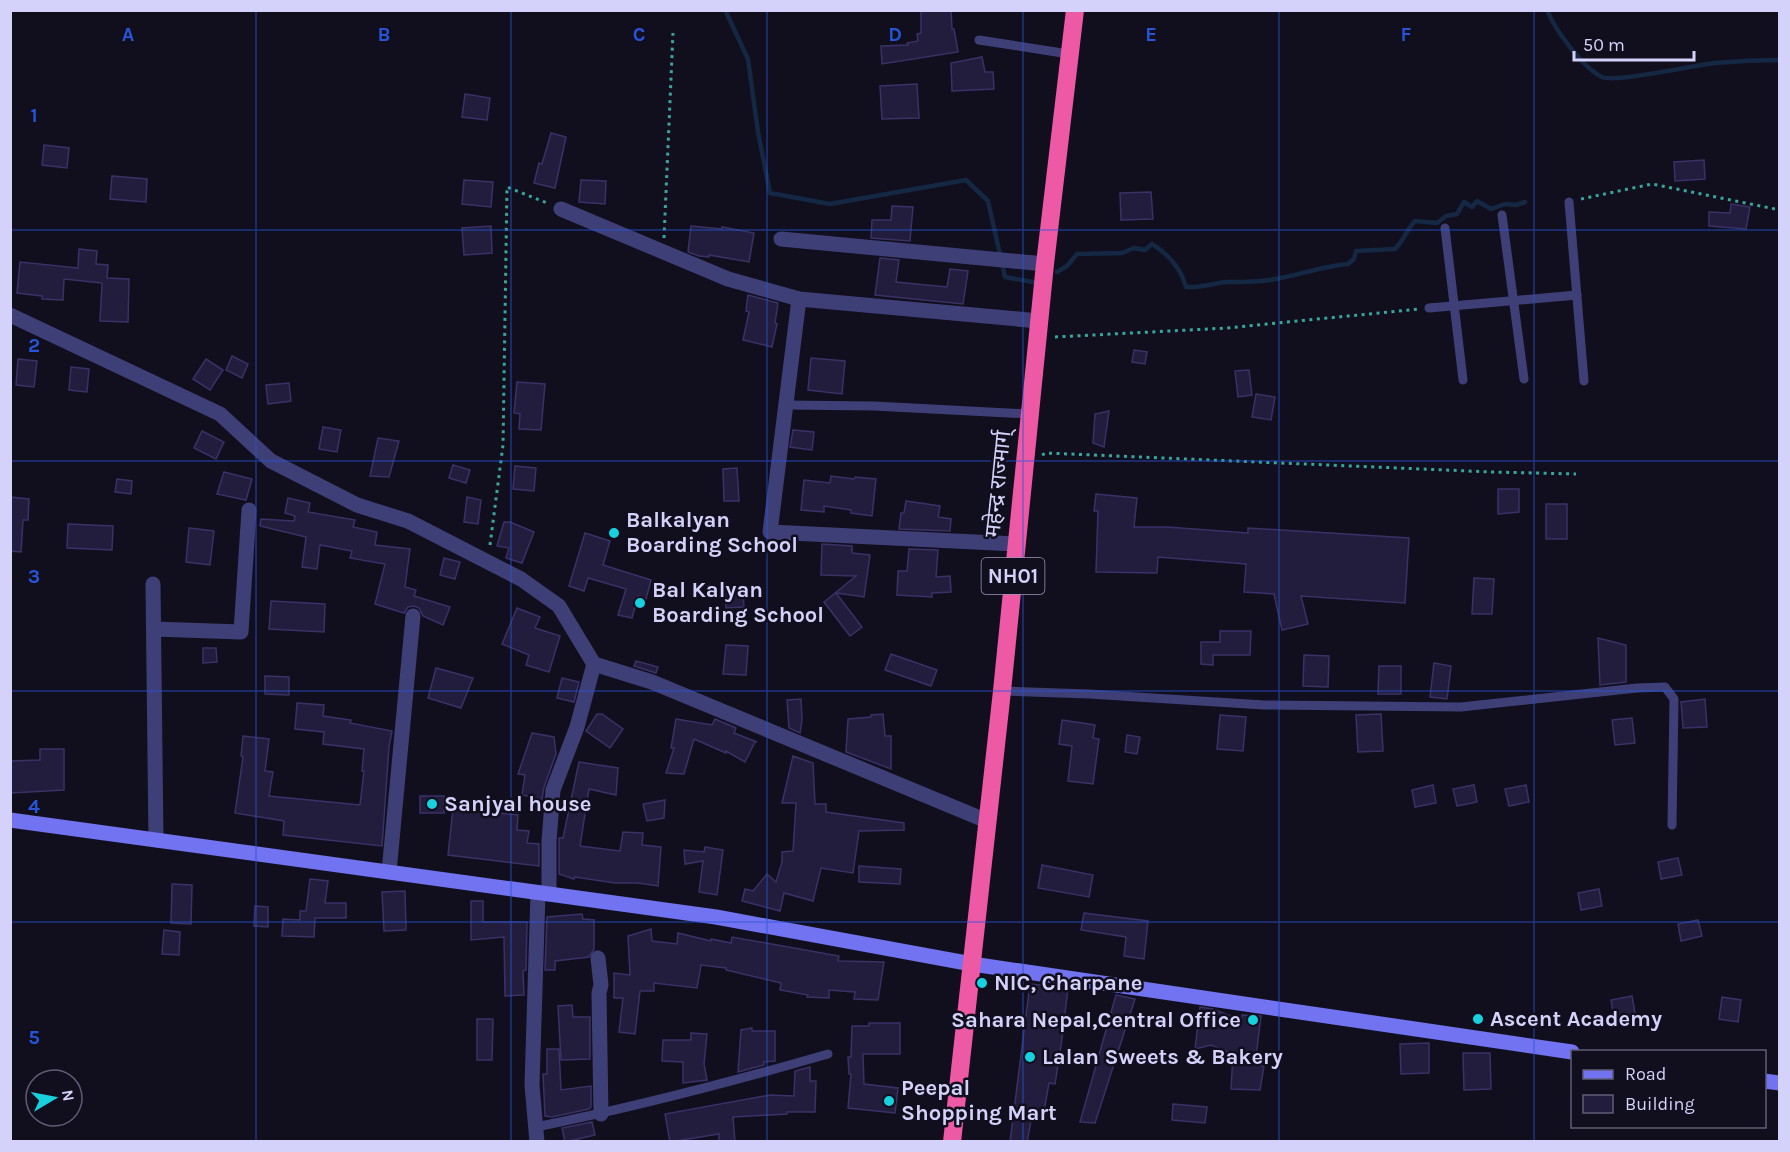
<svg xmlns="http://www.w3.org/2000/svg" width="1790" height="1152" font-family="Karla,'Noto Sans Devanagari',sans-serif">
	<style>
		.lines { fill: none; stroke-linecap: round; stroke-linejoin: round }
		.stream { stroke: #142843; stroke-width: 4.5 }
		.building { fill: #221d3d; stroke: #3a3167; stroke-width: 1.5 }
		.path { stroke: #3aa59b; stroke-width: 3; stroke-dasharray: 3 4.5; stroke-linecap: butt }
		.lane { stroke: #3f3f78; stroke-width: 9 }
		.street { stroke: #3f3f78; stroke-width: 15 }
		.secondary { stroke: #7273f0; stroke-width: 15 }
		.highway { stroke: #ed59a5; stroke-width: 18 }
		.grid { fill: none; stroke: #2655da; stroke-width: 1.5; stroke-opacity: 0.55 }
		.poi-dot { fill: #18d1df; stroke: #110f1e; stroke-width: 2 }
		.labels { text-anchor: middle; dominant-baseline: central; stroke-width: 5; stroke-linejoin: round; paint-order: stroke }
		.shield { fill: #110f1e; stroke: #9a97b8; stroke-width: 1.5 }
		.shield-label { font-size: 21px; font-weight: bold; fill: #d4d1fa }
		.street-label { font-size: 22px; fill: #d4d1fa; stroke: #110f1e }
		.poi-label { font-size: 22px; font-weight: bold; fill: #d4d1fa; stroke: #110f1e; text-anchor: start }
		.grid-label { font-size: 20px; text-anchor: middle; font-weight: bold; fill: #2655da; stroke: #110f1e; stroke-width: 5; stroke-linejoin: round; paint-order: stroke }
	</style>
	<rect width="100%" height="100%" fill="#110f1e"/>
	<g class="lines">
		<g class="stream">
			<path d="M725,10L748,59L758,132L770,193L830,204L966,180L988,201L1005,277L1038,283"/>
			<path d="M1547,10C1555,30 1583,68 1602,77C1615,83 1695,65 1715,63C1737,61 1758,60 1780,60"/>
			<path d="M1057,272L1067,266L1077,254L1122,253L1134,248L1145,250L1152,244C1168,254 1181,268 1186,287C1201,288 1214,283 1228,282C1242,282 1257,282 1270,280C1297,276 1322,266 1348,264L1354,259L1356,251L1395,249C1404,240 1406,231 1415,221L1437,223L1446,216L1457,214L1464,202L1472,207L1477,201L1491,209L1505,204L1516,205L1525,202"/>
		</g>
	</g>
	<g class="building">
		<path d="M921,10H951L952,29H954L958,52L882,64L881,46L908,45L907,43L918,41L917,34L921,33Z"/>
		<path d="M982,57L985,72H993L994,89L952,91L951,63Z"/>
		<path d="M917,84L919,118L882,119L880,86Z"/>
		<path d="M465,94L490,98L487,120L462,117Z"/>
		<path d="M551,133L566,137L555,188L534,183L539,163L542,164Z"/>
		<path d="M44,145L69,148L67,168L42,165Z"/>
		<path d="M1704,160L1705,179L1675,181L1674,162Z"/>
		<path d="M112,176L147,179L146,202L110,199Z"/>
		<path d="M464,180L493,182L491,207L462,204Z"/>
		<path d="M581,180L606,181L605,204L579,202Z"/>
		<path d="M1151,192L1153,219L1121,220L1120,193Z"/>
		<path d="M1731,204L1750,207L1746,229L1709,226V212L1730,213Z"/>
		<path d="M892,206L913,207L910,241L871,238L872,220H891Z"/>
		<path d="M491,226L492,253L464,255L462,228Z"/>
		<path d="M691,226L722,229V227L754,233L749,262L709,255V257L699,256L688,252Z"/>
		<path d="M79,249L97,251L96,264L108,265L107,278L129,279L128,322L100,321L102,283L64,279L63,300L42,299V296L17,293L20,262L78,268Z"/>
		<path d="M880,258L899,260L896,282L947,287L950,269L968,271L963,304L875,295Z"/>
		<path d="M748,295L778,303L775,323L777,324L772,347L743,340L749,312L746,311Z"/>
		<path d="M1134,350L1147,352L1145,364L1132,362Z"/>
		<path d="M232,356L248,364L242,378L226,370Z"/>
		<path d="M811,358L845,361L842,394L808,390Z"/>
		<path d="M18,359L37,361L34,387L16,385Z"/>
		<path d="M206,359L223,370L210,390L193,379Z"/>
		<path d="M71,367L89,369L87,392L69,390Z"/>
		<path d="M1249,370L1252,395L1238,397L1235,371Z"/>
		<path d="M517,382L545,384L541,430L519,429L520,414L514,413Z"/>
		<path d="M289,383L291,401L268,404L266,385Z"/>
		<path d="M1256,394L1275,397L1271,420L1252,417Z"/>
		<path d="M1109,411L1104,447L1093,443L1095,414Z"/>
		<path d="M323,427L341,430L337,452L319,449Z"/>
		<path d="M793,430L814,432L812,450L790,447Z"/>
		<path d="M202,431L224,442L216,459L194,448Z"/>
		<path d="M378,438L399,441L389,477L370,476Z"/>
		<path d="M453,465L470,470L466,483L449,478Z"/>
		<path d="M515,466L536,468L534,491L513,489Z"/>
		<path d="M737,468L739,501H724L723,469Z"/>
		<path d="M224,472L252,479L246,500L217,494Z"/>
		<path d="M831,476L854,479L855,477L876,479L872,516L851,513V510L824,506V512L801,510L804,480L830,483Z"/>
		<path d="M117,479L132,481L131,494L115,492Z"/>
		<path d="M1498,489H1519V512L1498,514Z"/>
		<path d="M1096,494L1137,498L1134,527H1167L1248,533V528L1409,538L1405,603L1301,596L1308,624L1282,630L1274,594L1244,592L1246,564L1158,557L1157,573L1096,572L1098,511H1094Z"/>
		<path d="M10,497L29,499L28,520H23L21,552L10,551Z"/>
		<path d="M467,497L481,500L478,524L464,522Z"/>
		<path d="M288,498L310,503L308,512L355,520L353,527L377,532L375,545L410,549L405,587L416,590L414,596L450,607L443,625L423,616L419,608L414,606L408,607L404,613L375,604L385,564L350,558L352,551L320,545L317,569L302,567L306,537L260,526L261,519L294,521L295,516L285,513Z"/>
		<path d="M906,501L940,506L938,517L951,519L950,531L899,529L901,513H904Z"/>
		<rect x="1546" y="504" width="21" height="35"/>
		<path d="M504,522H510L534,532L522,563L506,558L509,548L497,546Z"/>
		<path d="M68,524L113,526L112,550L67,548Z"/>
		<path d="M189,528L214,531L210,565L186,562Z"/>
		<path d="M585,533L610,541L603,565L651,580L646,599L638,596L632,618L618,615L626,589L588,578L584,591L569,586Z"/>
		<path d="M822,544L852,546V553L870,555L864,597L836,593L862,627L850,636L824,602L856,576L821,575Z"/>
		<path d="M909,549L938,550L936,577L950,576L951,592L932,593V597L897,595L898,571H907Z"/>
		<path d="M444,558L460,562L455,579L440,575Z"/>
		<path d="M1474,578L1494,579L1492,614H1472Z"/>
		<path d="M743,592L744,607L726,608L725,593Z"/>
		<path d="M271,601L325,604L324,632L269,629Z"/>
		<path d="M517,608L540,617L535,628L560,636L549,672L526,665L529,655L502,644Z"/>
		<path d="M1220,631H1251L1250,655H1213V665L1201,664V642H1220Z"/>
		<path d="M1598,638L1626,645V682L1600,685Z"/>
		<path d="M726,645L748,646L746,675L723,674Z"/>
		<path d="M203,648H216L217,662L203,663Z"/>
		<path d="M891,654L937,670L931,686L885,670Z"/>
		<path d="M1304,655L1329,656L1328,687L1303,686Z"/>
		<path d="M636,661L658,667L656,673L634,666Z"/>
		<path d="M1434,663L1451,666L1447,699L1430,697Z"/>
		<path d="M1379,666H1401V694H1378Z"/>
		<path d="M436,668L473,678L461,708L428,698Z"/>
		<path d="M265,676L289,677V695L265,694Z"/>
		<path d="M562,678L579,682L574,702L557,698Z"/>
		<path d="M801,699L802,720L800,733L789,728L787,700Z"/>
		<path d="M1705,699L1707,727L1683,728L1681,702Z"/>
		<path d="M297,703L324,705L323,716L351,720L350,723L392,731L389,747L382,846L283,835L284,821L235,813L243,757L241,756L243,736L269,739L265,771L273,772L269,796L360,805L364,771H362L364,749L323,744L324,732L295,729Z"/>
		<path d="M597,714H602L623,729L610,748L586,731Z"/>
		<path d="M883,714L885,736H891V769L846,752L848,719L871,717V715Z"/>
		<path d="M1381,714L1383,751L1358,752L1356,715Z"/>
		<path d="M1220,715L1246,717L1243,751L1217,749Z"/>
		<path d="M1632,718L1635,743L1615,745L1612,720Z"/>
		<path d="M676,719L712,725L715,719L736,728L734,733L757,742H755L745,762L726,751V753L694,739L684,774L666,773L674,748H671Z"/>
		<path d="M1062,720L1095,725L1093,738L1099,739L1093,784L1068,781L1072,746L1059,744Z"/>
		<path d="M532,733L554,737L556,754L544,787L542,799L522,795L525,775L518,774Z"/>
		<path d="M1127,735L1140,737L1137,754L1125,752Z"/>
		<path d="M40,749H64V790L11,793L10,761L40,760Z"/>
		<path d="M793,756L813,763L815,804H826V812L904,823V830L859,831L853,873L821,868L813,901L784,893L780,911L742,901L745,889L753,891L767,874L776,882L782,862V852L793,851L796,803H782Z"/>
		<path d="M579,762L618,768L616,795L589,789L580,846L620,851L623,832L643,833L642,845L661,847L658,886L638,883H615L575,877L574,879L559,874V838H563Z"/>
		<path d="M1433,785L1436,803L1415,807L1412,790Z"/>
		<path d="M1474,785L1477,802L1457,806L1453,789Z"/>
		<path d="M1526,785L1529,802L1509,806L1505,789Z"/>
		<rect x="420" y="796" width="24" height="17"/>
		<path d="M665,800L664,818L647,821L643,804Z"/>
		<path d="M453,808L518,815L517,830L529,831L527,843L539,844V866L448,855Z"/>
		<path d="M705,847L723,850L717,895L699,892L703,861L685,864L684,850L704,852Z"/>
		<path d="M1678,858L1682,875L1661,879L1658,862Z"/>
		<path d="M1042,865L1093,875L1089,897L1038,888Z"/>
		<path d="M859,866L901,869L900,884L859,882Z"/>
		<path d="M310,879L328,881L325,903H346V918H315L314,937L282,936L283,919L300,920V911H306Z"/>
		<path d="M172,884L192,885L191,924L171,923Z"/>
		<path d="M1599,889L1602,906L1581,910L1578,893Z"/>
		<path d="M405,891L406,930L384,931L382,892Z"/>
		<path d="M471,901H483V922H527L526,970L523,971L524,995L505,996L504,937L471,940Z"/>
		<path d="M255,906L268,907V927L254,926Z"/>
		<path d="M1084,913L1148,921L1144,959L1124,956L1126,937L1081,930Z"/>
		<path d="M582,914L583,919L594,920V949L589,957L555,961V970H545L547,917Z"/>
		<path d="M1698,920L1702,936L1681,941L1678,924Z"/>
		<path d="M651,929L652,941L677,944L678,933L711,941V939L731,943L732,937L839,956L838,961L884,962L878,1000L854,999L855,992L829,990V998L807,997L808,995L780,990L781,983L726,970V968L701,965L697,988L654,983V991H640L635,1034L619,1032L623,998H614V973L630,975L628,936Z"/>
		<path d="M164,930L180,932L179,955L162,954Z"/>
		<path d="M1030,984L1068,988L1062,1039L1055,1084L1049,1083L1043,1117L1032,1116L1027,1142H1010Z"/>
		<path d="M1116,995L1135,999L1095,1123L1080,1122Z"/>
		<path d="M1632,996L1635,1013L1614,1018L1611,1000Z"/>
		<path d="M1722,997L1741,1000L1738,1022L1719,1019Z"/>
		<path d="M572,1005L573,1017H590V1059L561,1060L558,1006Z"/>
		<path d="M1200,1007L1213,1009L1241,1020L1242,1015L1261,1016L1255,1065L1264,1066L1260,1090L1231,1089L1233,1054L1211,1045L1195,1049Z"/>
		<path d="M477,1019H493L492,1060H477Z"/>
		<path d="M869,1023H900V1054H863L864,1084L898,1088L895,1113L848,1108L851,1074H849L848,1057H851L852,1026H869Z"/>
		<path d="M752,1028V1031H775V1061L764,1062V1065L738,1072L741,1030Z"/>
		<path d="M691,1033L707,1034L704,1064L707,1080L683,1083V1062L662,1061L663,1040H691Z"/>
		<path d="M1429,1043V1073L1401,1074L1400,1044Z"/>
		<path d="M547,1049H559L561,1090L591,1086V1107L589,1109L552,1117L545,1116L543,1074H547Z"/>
		<path d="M1463,1053H1490L1491,1089L1464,1090Z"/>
		<path d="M810,1067V1081H816L815,1112H787V1114L733,1117L735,1142H719V1134L670,1142L665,1114L770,1095L794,1096L795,1071Z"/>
		<path d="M1173,1104L1207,1107L1205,1123L1172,1120Z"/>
		<path d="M592,1122L595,1135L565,1142L562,1128Z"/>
	</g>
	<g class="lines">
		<g class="path">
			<path d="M1581,199L1652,184L1780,210"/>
			<path d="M664,238L673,33"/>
			<path d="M1055,337L1227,328L1419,309"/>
			<path d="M1042,455L1046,453L1492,472L1576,474"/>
			<path d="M490,545L503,445L507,187L547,203"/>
		</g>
		<g class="lane">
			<path d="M979,40L1069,54"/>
			<path d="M1569,202L1584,381"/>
			<path d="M1502,215L1524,379"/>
			<path d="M1445,228L1463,380"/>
			<path d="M1429,308L1577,295"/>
			<path d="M786,405L874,406L1030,414"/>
			<path d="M1002,691L1089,694L1264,705L1461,707L1637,688L1665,687L1674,699L1672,825"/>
			<path d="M536,1127C635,1107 731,1082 828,1054"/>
		</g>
		<g class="street">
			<path d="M561,209L728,279L799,299L1039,321"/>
			<path d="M781,239L1045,264"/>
			<path d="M799,299L770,532L1016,544"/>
			<path d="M10,315L220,414L271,461L357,505L408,521L521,579L559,606L594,664L652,682L987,821"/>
			<path d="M153,584L156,840"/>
			<path d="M154,629L241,632L249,510"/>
			<path d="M389,872L413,616"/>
			<path d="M549,894V841L553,790L577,727L594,664"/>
			<path d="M598,958L601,985L599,993L601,1114"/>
			<path d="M537,1142L532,1085L538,893"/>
		</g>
		<g class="secondary">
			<path d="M10,820L716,917L972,964L1572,1052"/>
			<path d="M1764,1081L1780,1083"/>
		</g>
		<path class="highway" d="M952,1142L1002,691L1045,264L1075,10"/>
	</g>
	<path class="grid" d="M256,10V1142M511,10V1142M767,10V1142M1023,10V1142M1279,10V1142M1534,10V1142M10,230H1780M10,461H1780M10,691H1780M10,922H1780"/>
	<g class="poi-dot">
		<circle cx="614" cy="533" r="6"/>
		<circle cx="640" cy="603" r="6"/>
		<circle cx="432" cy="804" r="6"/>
		<circle cx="982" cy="983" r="6"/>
		<circle cx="1478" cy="1019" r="6"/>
		<circle cx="1253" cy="1020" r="6"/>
		<circle cx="1030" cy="1057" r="6"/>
		<circle cx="889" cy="1101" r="6"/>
	</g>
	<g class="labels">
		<rect class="shield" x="981.5" y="558" width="63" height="36" rx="4.5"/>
		<g class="shield-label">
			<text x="1013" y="576">NH01</text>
		</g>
		<g class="street-label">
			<text transform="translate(998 484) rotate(-84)">महेन्द्र राज्मार्ग्</text>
		</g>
		<g class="poi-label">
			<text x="626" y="520">Balkalyan<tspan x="626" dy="25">Boarding School</tspan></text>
			<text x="652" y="590">Bal Kalyan<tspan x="652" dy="25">Boarding School</tspan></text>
			<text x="444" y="804">Sanjyal house</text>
			<text x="994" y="983">NIC, Charpane</text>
			<text x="1490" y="1019">Ascent Academy</text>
			<text x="1241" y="1020" text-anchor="end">Sahara Nepal,Central Office</text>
			<text x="1042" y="1057">Lalan Sweets &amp; Bakery</text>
			<text x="901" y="1088">Peepal<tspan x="901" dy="25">Shopping Mart</tspan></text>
		</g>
	</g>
	<g class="grid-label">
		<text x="128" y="41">A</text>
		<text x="384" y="41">B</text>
		<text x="639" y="41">C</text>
		<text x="895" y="41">D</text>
		<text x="1151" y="41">E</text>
		<text x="1406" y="41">F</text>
		<text x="34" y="122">1</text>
		<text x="34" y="352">2</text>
		<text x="34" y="583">3</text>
		<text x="34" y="813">4</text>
		<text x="34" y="1044">5</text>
	</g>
	<rect width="1790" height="1152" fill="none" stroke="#d4d1fa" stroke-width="24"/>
	<rect x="1571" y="1050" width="195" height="78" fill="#110f1e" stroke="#5f5d76" stroke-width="1.5"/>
	<rect x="1583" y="1070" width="30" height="9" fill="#7273f0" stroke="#5f5d76" stroke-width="1.5"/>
	<text x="1625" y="1080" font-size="18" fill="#d4d1fa">Road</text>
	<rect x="1583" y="1095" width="30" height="18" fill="#221d3d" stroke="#5f5d76" stroke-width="1.5"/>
	<text x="1625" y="1110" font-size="18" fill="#d4d1fa">Building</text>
	<g transform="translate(54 1098) rotate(80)"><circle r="28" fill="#110f1e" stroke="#5f5d76" stroke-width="1.5"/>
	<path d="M0-4.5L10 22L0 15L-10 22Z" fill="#18d1df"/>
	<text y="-9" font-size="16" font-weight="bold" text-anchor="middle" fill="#d4d1fa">N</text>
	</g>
	<path d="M1574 51v9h120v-9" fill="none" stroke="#d4d1fa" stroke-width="3"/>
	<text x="1583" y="51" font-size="18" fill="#d4d1fa" stroke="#110f1e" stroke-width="4.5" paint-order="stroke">50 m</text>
</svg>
